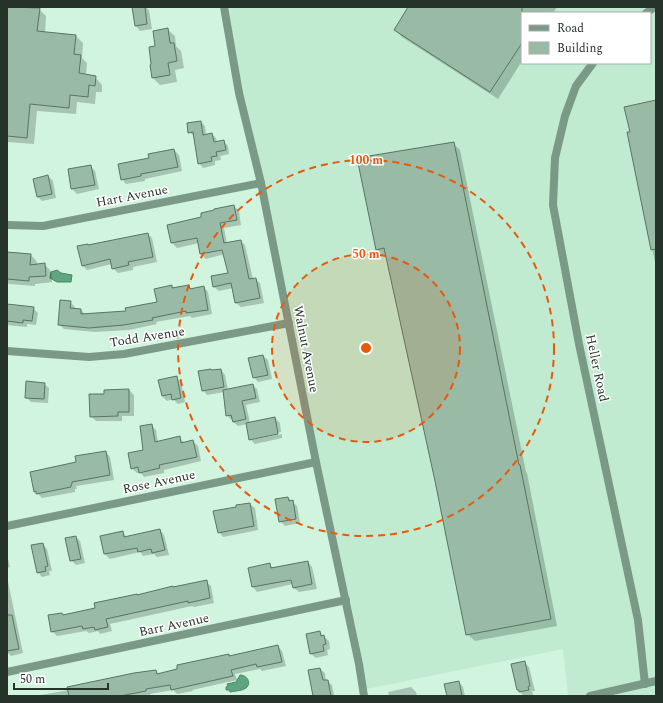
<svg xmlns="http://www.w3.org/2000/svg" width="663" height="703" font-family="Spectral,serif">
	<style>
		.built { fill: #c0ebd1; fill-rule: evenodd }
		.water { fill: #5ea67f; stroke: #4d8466 }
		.shadow { fill: #0003 }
		.building { fill: #99bba6; stroke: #567563 }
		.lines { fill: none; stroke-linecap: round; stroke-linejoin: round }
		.minor { stroke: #7b9987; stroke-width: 8 }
		.ring { fill: none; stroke: #e8590c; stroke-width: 2; stroke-dasharray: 7 5 }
		.labels { text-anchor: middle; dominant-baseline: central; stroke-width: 3; stroke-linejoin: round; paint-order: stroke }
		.street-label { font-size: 13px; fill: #25332b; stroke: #fff }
		.centre { fill: #e8590c; stroke: #fff; stroke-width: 2 }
		.ring-label { font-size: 12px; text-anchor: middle; font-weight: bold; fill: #e8590c; stroke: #fff; stroke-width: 3; stroke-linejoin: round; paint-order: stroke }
	</style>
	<rect width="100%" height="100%" fill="#d1f4df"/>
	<path class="built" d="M225,7H656V696H568L563,649L362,690ZM522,13H650V63H522Z"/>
	<g class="water">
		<path d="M57,270L61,273L72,275L71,282H57L50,278L51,272Z"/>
		<path d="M240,675C247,675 252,683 246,688C242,691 234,691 230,692L229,690H226V687L228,686L227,684L236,682Z"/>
	</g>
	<g class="shadow">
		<path d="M7,7L39,9L46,16L45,33L76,36L83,43L82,58L87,63L86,75L95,77L102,85V92H96L95,104L77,102L76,114L37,111L34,144L7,142Z"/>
		<path d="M133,7H145L149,10L152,29L140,31L136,26Z"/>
		<path d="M410,7H557L553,13H522V61L498,99L402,37L395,29Z"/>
		<path d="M167,29L175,36L176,46L181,51L184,68L175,70L177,82L160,85L153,78Z"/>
		<path d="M656,101V267L628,133H631Z"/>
		<path d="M201,122L205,126L206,135L212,134L216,138L217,143L223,141L228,146L229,154L220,156L221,160L215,161V165L203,168L199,163L194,136L189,132Z"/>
		<path d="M453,143L460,150L526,472L527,473L557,626L475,641L467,634L436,481L387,256L384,257L377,250Z"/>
		<path d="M174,150L179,155L182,171L145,179V181L126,184L122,179L150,159Z"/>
		<path d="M90,166L95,171L99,189L77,194L72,189L69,170Z"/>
		<path d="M48,176L53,181L56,198L42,201L38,197Z"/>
		<path d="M234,206L239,211L241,225L224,228L227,244L240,241L245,245L253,279H255L260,283L264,303L241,307L236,303L233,288L219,291L214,287L229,273L225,254L206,259L201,254L199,243L177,248L172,243L168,225L203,218Z"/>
		<path d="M148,234L152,238L157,262L133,267V270L118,273L113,268L112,264L87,270L83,266L88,246Z"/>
		<path d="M7,252L31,255L37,262V265L44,264L51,271L52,282L35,284V286L9,284L7,282Z"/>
		<path d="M172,286L174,288L189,286L192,289L204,287L208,292L212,314L192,318L190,316L156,322L157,324L129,330L95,332L64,329L59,324L70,302L75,307V309L81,310L86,315L127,312L158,303Z"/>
		<path d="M7,305L33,308L38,313L36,325L27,324V327L7,325Z"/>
		<path d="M263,356L268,360L272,379L258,382L254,377Z"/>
		<path d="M221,370L225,375L228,390L253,385L257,389L260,402L246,405L250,423L275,418L280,423L281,432L252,438V440L282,434V438L255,444L250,439L247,424L238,426L233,422V419L231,420L227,415L224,392L207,395L203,390L213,371Z"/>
		<path d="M176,377L181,382L185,402L178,404L173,399L167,401L162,396Z"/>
		<path d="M44,384L49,388L48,403L31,402L26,397Z"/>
		<path d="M129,390L134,395V416H122V421H96L91,416L105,395Z"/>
		<path d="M151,425L156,430L158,442L179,438L184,442L193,441L198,446L201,461L164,470V473L144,477L140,472L137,473L132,468L145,450Z"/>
		<path d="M106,452L110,457L114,480L76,486L77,489H75V492L42,498L35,491L77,463Z"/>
		<path d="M288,498L297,506L300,523L285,526L280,521Z"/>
		<path d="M250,504L255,508L258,530L223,537L219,532L237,507Z"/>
		<path d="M160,530L164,535L169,555L157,557L154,554L143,556L140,552L110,559L105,554L101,536L122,532L127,537Z"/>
		<path d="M76,537L80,541L85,563L76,565L71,560Z"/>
		<path d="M43,544L47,549L52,571H49L50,575L42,577L38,572Z"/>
		<path d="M7,555L10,567L7,568Z"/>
		<path d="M308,562L312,567L317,589L299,592L294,588L293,584L257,592L253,587L269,564L274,569Z"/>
		<path d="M7,577L23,653L11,656L7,652Z"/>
		<path d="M206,582L211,586L214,603L194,607L192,606L110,624L112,631L100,634L98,631L89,633L86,631L57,636L52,631L64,616L96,609L137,596Z"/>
		<path d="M319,632L329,641L330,649L327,650L328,655L316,658L311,654Z"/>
		<path d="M278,646L282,651L286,666L262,671L260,669L235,674L237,680L192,690L193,691L177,694L173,690L150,694V695L146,696H35L69,690L156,671L159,674Z"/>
		<path d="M524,662L529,667L535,691H532L533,695L527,696H524L518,690Z"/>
		<path d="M320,669L325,673L326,681H327L332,685L334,696H314Z"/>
		<path d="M459,682L463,687L465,696H448Z"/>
		<path d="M411,687L416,692L417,696H389L388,692Z"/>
	</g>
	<g class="building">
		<path d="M7,7L40,8L37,31L76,35L74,54L81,55L79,73L96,76L95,86L89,85L88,97L70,95L69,108L30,104L27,138L7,136Z"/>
		<path d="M132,7H145L147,24L135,26Z"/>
		<path d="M408,7H522V43L490,92L394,30Z"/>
		<path d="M168,28L170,43H174L177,61L168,63L170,75L152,78L150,65L151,64L149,47L155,46L153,31Z"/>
		<path d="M656,100V249L651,250L627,132H630L624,107Z"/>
		<path d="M201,121L203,135L212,133L214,142L224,140L226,150L216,152L217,156L211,157L212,161L198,164L193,132L188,133L187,123Z"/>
		<path d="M454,142L519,465H520L551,619L466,635L435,481L384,248L376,250L357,158Z"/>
		<path d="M174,149L178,167L141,174V176L121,180L118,164L149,158L148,154Z"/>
		<path d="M91,165L95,185L71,189L68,169Z"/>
		<path d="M48,175L52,194L37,197L33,179Z"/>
		<path d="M234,205L237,220L220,223L224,243L241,240L249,279L256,278L260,298L235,303L231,283L213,287L211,276L228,273L222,250L200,254L197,238L171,243L167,225L201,217V213L214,210V209Z"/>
		<path d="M148,233L153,257L128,262L129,265L112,269L110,259L82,266L77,246L88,244V245Z"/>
		<path d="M7,252L31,254L30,265L45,263L46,276L29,277V281L7,279Z"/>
		<path d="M172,285V288L189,285L190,289L204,286L208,310L186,313V311L152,318L153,320L124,325L89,328L58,325L60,300L71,301L70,308L81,309V314L126,311L125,308L157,302L154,289Z"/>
		<path d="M7,304L34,307L32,321L23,320V323L7,321Z"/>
		<path d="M263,355L268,375L253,378L248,358Z"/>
		<path d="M211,369L212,370L221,369L224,387L202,391L198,371Z"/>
		<path d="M177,376L181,398L172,400L171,394L162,396L158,380Z"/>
		<path d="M26,381L45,383L44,399L25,398Z"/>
		<path d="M253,384L256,398L242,401L246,419L233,422L231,415L226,416L223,390Z"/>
		<path d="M129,389V412H118V416L90,417L89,394H104V390Z"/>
		<path d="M275,417L278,434L249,440L246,423Z"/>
		<path d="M152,424L155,442L180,436L181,443L193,440L197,457L159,465L160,468L139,473L138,467L131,469L128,453L143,450L140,426Z"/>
		<path d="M106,451L110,475L72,482V484L71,485V487L36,494V491L34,492L30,472L76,462L75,456Z"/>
		<path d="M288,497L289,501L293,500L296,519L279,522L275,499Z"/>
		<path d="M250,503L254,526L218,533L213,511L236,507V505Z"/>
		<path d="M160,529L165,550L152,553L151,549L138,552L137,548L104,554L100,536L123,531L124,537Z"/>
		<path d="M76,536L81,559L70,561L65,538Z"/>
		<path d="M43,543L48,566L45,567L46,571L37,573L31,545Z"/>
		<path d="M308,561L312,584L293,588L291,580L252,587L248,568L270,563L271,568Z"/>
		<path d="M207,580L210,598L188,603V601L106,619L108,627L95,630L94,627L83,629L82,626L51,632L48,615L62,613L63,615L95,608L94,603L137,594V595L173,586V587Z"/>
		<path d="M7,615H12L19,649L7,651Z"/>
		<path d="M320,631L321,636L324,635L326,644L323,645L324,651L310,654L306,634Z"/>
		<path d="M278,645L282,662L257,667L256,664L231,670L233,676L171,690L170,685L146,689V691L120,696H69L67,687L134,673L156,670L157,674L177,669V665L229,654V656Z"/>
		<path d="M525,661L530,686L528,687L529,690L519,692V690H517L511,664Z"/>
		<path d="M320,668L323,680H328L331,696H313L308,670Z"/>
		<path d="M459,681L462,696H447L444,684Z"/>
	</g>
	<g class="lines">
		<g class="minor">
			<path d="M224,7L239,93L261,183L316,462L359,664L364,696"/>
			<path d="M646,13L655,7"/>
			<path d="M593,63L576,86L565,116L555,158L553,205L579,344L638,620L645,684"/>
			<path d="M7,225L43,226L261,183"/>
			<path d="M7,351L89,357L124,354L289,323"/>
			<path d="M7,526L316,462"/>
			<path d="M7,672L346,600"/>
			<path d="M590,696L656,681"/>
		</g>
	</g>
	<circle cx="366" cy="348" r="94" fill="#e8590c" fill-opacity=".12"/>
	<g class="ring">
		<circle cx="366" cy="348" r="94"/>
		<circle cx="366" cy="348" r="188"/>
	</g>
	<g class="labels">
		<g class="street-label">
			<text transform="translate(132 196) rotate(-11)">Hart Avenue</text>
			<text transform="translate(147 337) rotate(-9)">Todd Avenue</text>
			<text transform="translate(306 349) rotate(79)">Walnut Avenue</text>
			<text transform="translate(597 368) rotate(78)">Heller Road</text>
			<text transform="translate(159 482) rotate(-12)">Rose Avenue</text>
			<text transform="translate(174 625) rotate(-12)">Barr Avenue</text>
		</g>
	</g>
	<circle cx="366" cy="348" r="6" class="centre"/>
	<g class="ring-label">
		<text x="366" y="164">100 m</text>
		<text x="366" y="258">50 m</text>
	</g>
	<rect width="663" height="703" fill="none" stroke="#25332b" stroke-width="16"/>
	<rect x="521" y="12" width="130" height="52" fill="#ffffff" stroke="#a8adaa"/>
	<rect x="529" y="25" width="20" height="6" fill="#7b9987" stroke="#a8adaa"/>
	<text x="557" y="32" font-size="12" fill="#25332b">Road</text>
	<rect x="529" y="42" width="20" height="12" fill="#99bba6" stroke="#a8adaa"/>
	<text x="557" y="52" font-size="12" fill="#25332b">Building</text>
	<path d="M14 683v6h94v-6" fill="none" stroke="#25332b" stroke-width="2"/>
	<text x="20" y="683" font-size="12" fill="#25332b" stroke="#ffffff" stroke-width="3" paint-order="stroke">50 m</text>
</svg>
